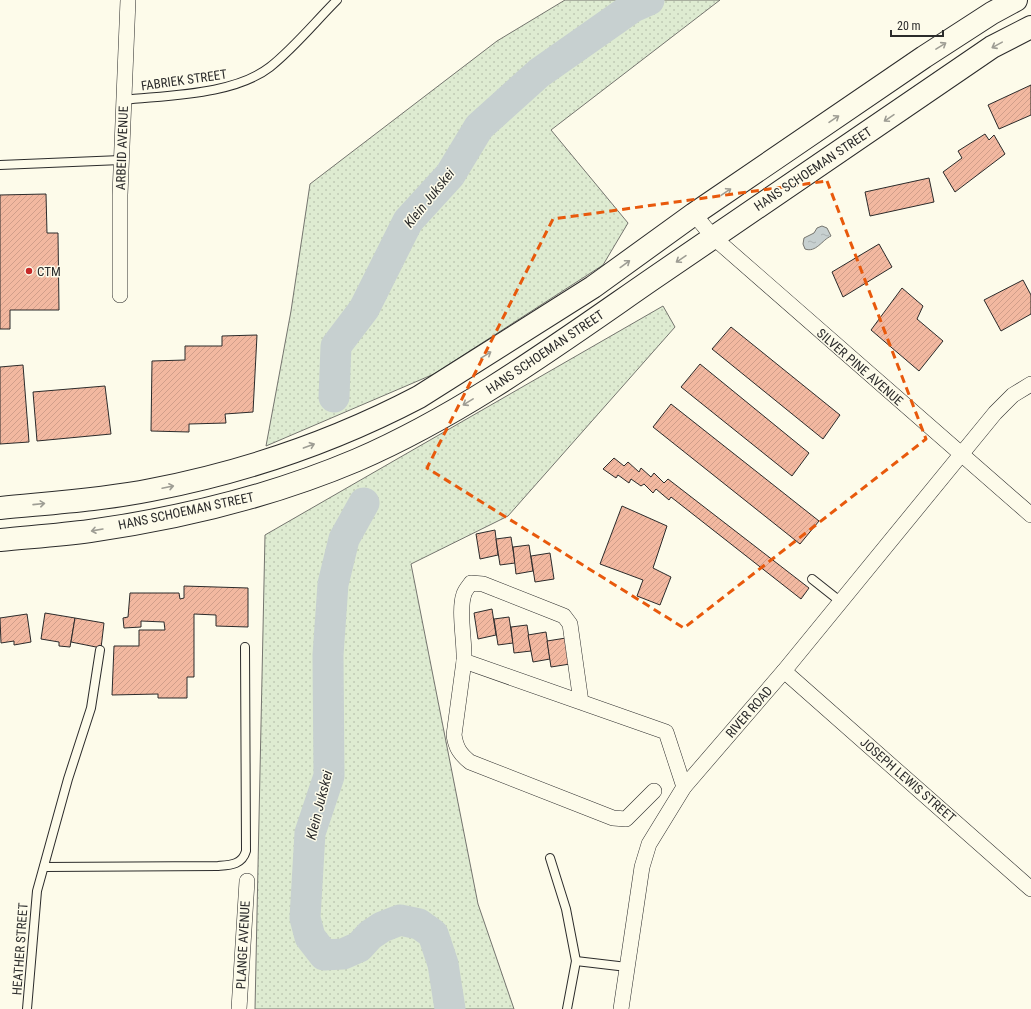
<svg xmlns="http://www.w3.org/2000/svg" width="1031" height="1009" font-family="'Roboto Condensed',sans-serif">
	<style>
		.park { fill: url(#park-dots); stroke: #74746e }
		.water { fill: url(#water-ripples); stroke: #74746e }
		.lines { fill: none; stroke-linecap: round; stroke-linejoin: round }
		.river { stroke: #c7d0d0; stroke-width: 31 }
		.building { fill: url(#building-hatch); stroke: #2b2b2b }
		.lane-casing { stroke: #2b2b2b; stroke-width: 10 }
		.street-casing { stroke: #2b2b2b; stroke-width: 16 }
		.secondary-casing { stroke: #2b2b2b; stroke-width: 24 }
		.lane { stroke: #fdfbea; stroke-width: 8 }
		.street { stroke: #fdfbea; stroke-width: 15 }
		.secondary { stroke: #fdfbea; stroke-width: 22 }
		.oneway { stroke: #9e9d94 }
		.marked { fill: none; stroke: #e8590c; stroke-width: 3; stroke-dasharray: 8 5; stroke-linejoin: round }
		.poi-dot { fill: #c62828; stroke: #fdfbea; stroke-width: 1.5 }
		.labels { text-anchor: middle; dominant-baseline: central; stroke-width: 3; stroke-linejoin: round; paint-order: stroke }
		.street-label { font-size: 13px; fill: #2b2b2b; stroke: #fdfbea }
		.poi-label { font-size: 13px; fill: #2b2b2b; stroke: #fdfbea; text-anchor: start }
		.water-label { font-size: 14px; font-style: italic; fill: #2b2b2b; stroke: #fdfbea }
	</style>
	<defs>
		<pattern id="park-dots" width="8" height="8" patternUnits="userSpaceOnUse"><rect width="8" height="8" fill="#deebd1"/><path d="M2 2h.1M6 6h.1" fill="none" stroke="#bfcab4" stroke-width="1.8" stroke-linecap="round"/></pattern>
		<pattern id="water-ripples" width="26" height="14" patternUnits="userSpaceOnUse"><rect width="26" height="14" fill="#c7d0d0"/><path d="M2 4q2-2 4 0t4 0M15 11q2-2 4 0t4 0" fill="none" stroke="#abb3b3"/></pattern>
		<pattern id="building-hatch" width="6" height="6" patternUnits="userSpaceOnUse"><rect width="6" height="6" fill="#f2b8a0"/><path d="M-1 1l2-2M0 6l6-6M5 7l2-2" fill="none" stroke="#d09e8a"/></pattern>
	</defs>
	<rect width="100%" height="100%" fill="#fdfbea"/>
	<g class="park">
		<path d="M565,0H720L551,130L628,223L603,265L434,374L266,446L291,311L310,184L497,41Z"/>
		<path d="M663,306L675,327L508,516L411,564L478,904L514,1009H255L265,535Z"/>
	</g>
	<path class="water" d="M822,226L827,228L831,236C822,240 816,253 805,249L803,244L804,238L814,233L817,228Z"/>
	<g class="lines">
		<g class="river">
			<path d="M334,397L336,346L364,309L408,221L450,175L479,127L539,73L633,7L649,0"/>
			<path d="M364,503L344,539L333,584L328,655L329,776L310,833L305,918L310,937L324,955L343,954L359,947L370,935L382,927L400,920L419,924L433,934L443,964L450,1009"/>
		</g>
	</g>
	<g class="building">
		<path d="M1031,85V115L999,129L988,105Z"/>
		<path d="M985,134L989,140L994,135L1005,154L955,192L943,172L962,158L958,151Z"/>
		<path d="M929,178L934,202L870,216L865,192Z"/>
		<path d="M46,194L47,233H58L59,310H10V329H0V195Z"/>
		<path d="M879,244L892,267L843,297L832,272Z"/>
		<path d="M1023,280L1031,295V314L1001,331L984,300Z"/>
		<path d="M902,288L923,306L917,319L943,341L919,371L871,330Z"/>
		<path d="M731,327L840,415L823,439L712,349Z"/>
		<path d="M257,335L253,412L225,414L226,423L189,424V432L151,431L152,361L185,360V346H222V336Z"/>
		<path d="M700,364L809,453L792,476L681,387Z"/>
		<path d="M23,365L29,442L0,444V367Z"/>
		<path d="M105,386L111,434L37,441L33,392Z"/>
		<path d="M671,404L819,521L800,544L653,427Z"/>
		<path d="M614,458L624,466L628,462L639,472L641,468L651,477L654,473L664,483L668,479L809,588L801,599L671,497L669,500L656,489L653,493L644,484L641,486L631,479L629,483L618,475L616,478L603,469Z"/>
		<path d="M622,506L667,526L653,568L671,577L660,605L637,596L643,580L600,564Z"/>
		<path d="M495,530L498,555L480,559L476,534Z"/>
		<path d="M511,537L515,563L500,565L496,539Z"/>
		<path d="M529,545L533,571L516,574L513,547Z"/>
		<path d="M550,553L554,579L535,582L531,556Z"/>
		<path d="M184,586L248,588V627L216,626V615L194,614V677H187V698H158V694L112,695L114,646H139V630H165L164,622L141,621V627L124,628L123,618L128,617L130,593H179L180,599L184,598Z"/>
		<path d="M492,609L496,635L478,639L474,613Z"/>
		<path d="M45,613L75,618L70,647L59,646V642L41,639Z"/>
		<path d="M27,614L31,642L14,645V641L1,643L0,618Z"/>
		<path d="M509,617L513,643L498,645L494,619Z"/>
		<path d="M75,618L104,623L101,648L71,642Z"/>
		<path d="M527,625L531,651L514,653L511,627Z"/>
		<path d="M546,632L550,659L533,662L528,635Z"/>
		<path d="M566,638L570,664L551,667L547,641Z"/>
	</g>
	<g class="lines">
		<defs>
			<g id="lane">
				<path d="M124,100C169,95 234,95 270,67C294,48 315,22 337,0"/>
				<path d="M0,165L121,160"/>
				<path d="M812,579L841,602"/>
				<path d="M550,858L566,909L576,961L567,1009"/>
				<path d="M44,867L218,866C230,865 242,865 246,851L245,647"/>
				<path d="M576,961L627,967"/>
				<path d="M27,1009L37,891L68,779L91,708L100,650"/>
			</g>
			<g id="street">
				<path d="M694,214L713,237L1031,515"/>
				<path d="M120,295V195L128,0"/>
				<path d="M464,661L454,735C456,748 460,754 470,762L613,818L626,819L654,791"/>
				<path d="M784,671L1031,889"/>
				<path d="M581,702L570,624L564,616L483,584L471,583C469,586 465,590 464,594C458,610 465,642 464,661L666,732L684,787"/>
				<path d="M239,1009L247,881"/>
				<path d="M621,1009L642,867L649,844L684,787L784,671L995,413L1013,395L1031,384"/>
			</g>
			<g id="secondary">
				<path d="M0,508C50,503 101,500 151,490C245,472 335,441 419,397L593,287L694,214L924,57L992,13L1016,0"/>
				<path d="M0,540C30,537 60,535 90,531C182,518 272,496 357,460C463,414 557,345 651,280C764,202 878,125 992,47L1031,27"/>
			</g>
		</defs>
		<use href="#lane" class="lane-casing"/>
		<use href="#street" class="street-casing"/>
		<use href="#secondary" class="secondary-casing"/>
		<use href="#lane" class="lane"/>
		<use href="#street" class="street"/>
		<use href="#secondary" class="secondary"/>
	</g>
	<defs><path id="oneway-shaft" d="M-6 0H5M1.5-3L5.5 0L1.5 3" fill="none" stroke-width="1.6" stroke-linecap="round" stroke-linejoin="round"/></defs>
	<g class="oneway">
		<use href="#oneway-shaft" transform="translate(997 45) rotate(151)"/>
		<use href="#oneway-shaft" transform="translate(941 46) rotate(-32)"/>
		<use href="#oneway-shaft" transform="translate(889 118) rotate(146)"/>
		<use href="#oneway-shaft" transform="translate(834 119) rotate(-34)"/>
		<use href="#oneway-shaft" transform="translate(726 192) rotate(-34)"/>
		<use href="#oneway-shaft" transform="translate(681 259) rotate(146)"/>
		<use href="#oneway-shaft" transform="translate(625 264) rotate(-36)"/>
		<use href="#oneway-shaft" transform="translate(486 355) rotate(-32)"/>
		<use href="#oneway-shaft" transform="translate(468 402) rotate(149)"/>
		<use href="#oneway-shaft" transform="translate(309 446) rotate(-20)"/>
		<use href="#oneway-shaft" transform="translate(168 487) rotate(-12)"/>
		<use href="#oneway-shaft" transform="translate(39 504) rotate(-6)"/>
		<use href="#oneway-shaft" transform="translate(97 530) rotate(170)"/>
	</g>
	<path class="marked" d="M827,181L926,439L684,628L427,468L553,219Z"/>
	<circle class="poi-dot" cx="29" cy="271" r="4"/>
	<g class="labels">
		<g class="street-label">
			<text transform="translate(184 80) rotate(-8)">FABRIEK STREET</text>
			<text transform="translate(122 148) rotate(-88)">ARBEID AVENUE</text>
			<text transform="translate(813 169) rotate(-34)">HANS SCHOEMAN STREET</text>
			<text transform="translate(545 352) rotate(-34)">HANS SCHOEMAN STREET</text>
			<text transform="translate(860 367) rotate(41)">SILVER PINE AVENUE</text>
			<text transform="translate(186 511) rotate(-12)">HANS SCHOEMAN STREET</text>
			<text transform="translate(749 712) rotate(-49)">RIVER ROAD</text>
			<text transform="translate(908 780) rotate(41)">JOSEPH LEWIS STREET</text>
			<text transform="translate(243 945) rotate(-87)">PLANGE AVENUE</text>
			<text transform="translate(20 949) rotate(-86)">HEATHER STREET</text>
		</g>
		<g class="poi-label">
			<text x="37" y="271">CTM</text>
		</g>
		<g class="water-label">
			<text transform="translate(429 198) rotate(-51)">Klein Jukskei</text>
			<text transform="translate(319 805) rotate(-76)">Klein Jukskei</text>
		</g>
	</g>
	<path d="M891 30v6h52v-6" fill="none" stroke="#2b2b2b" stroke-width="2"/>
	<text x="897" y="30" font-size="12" fill="#2b2b2b" stroke="#fdfbea" stroke-width="3" paint-order="stroke">20 m</text>
</svg>
